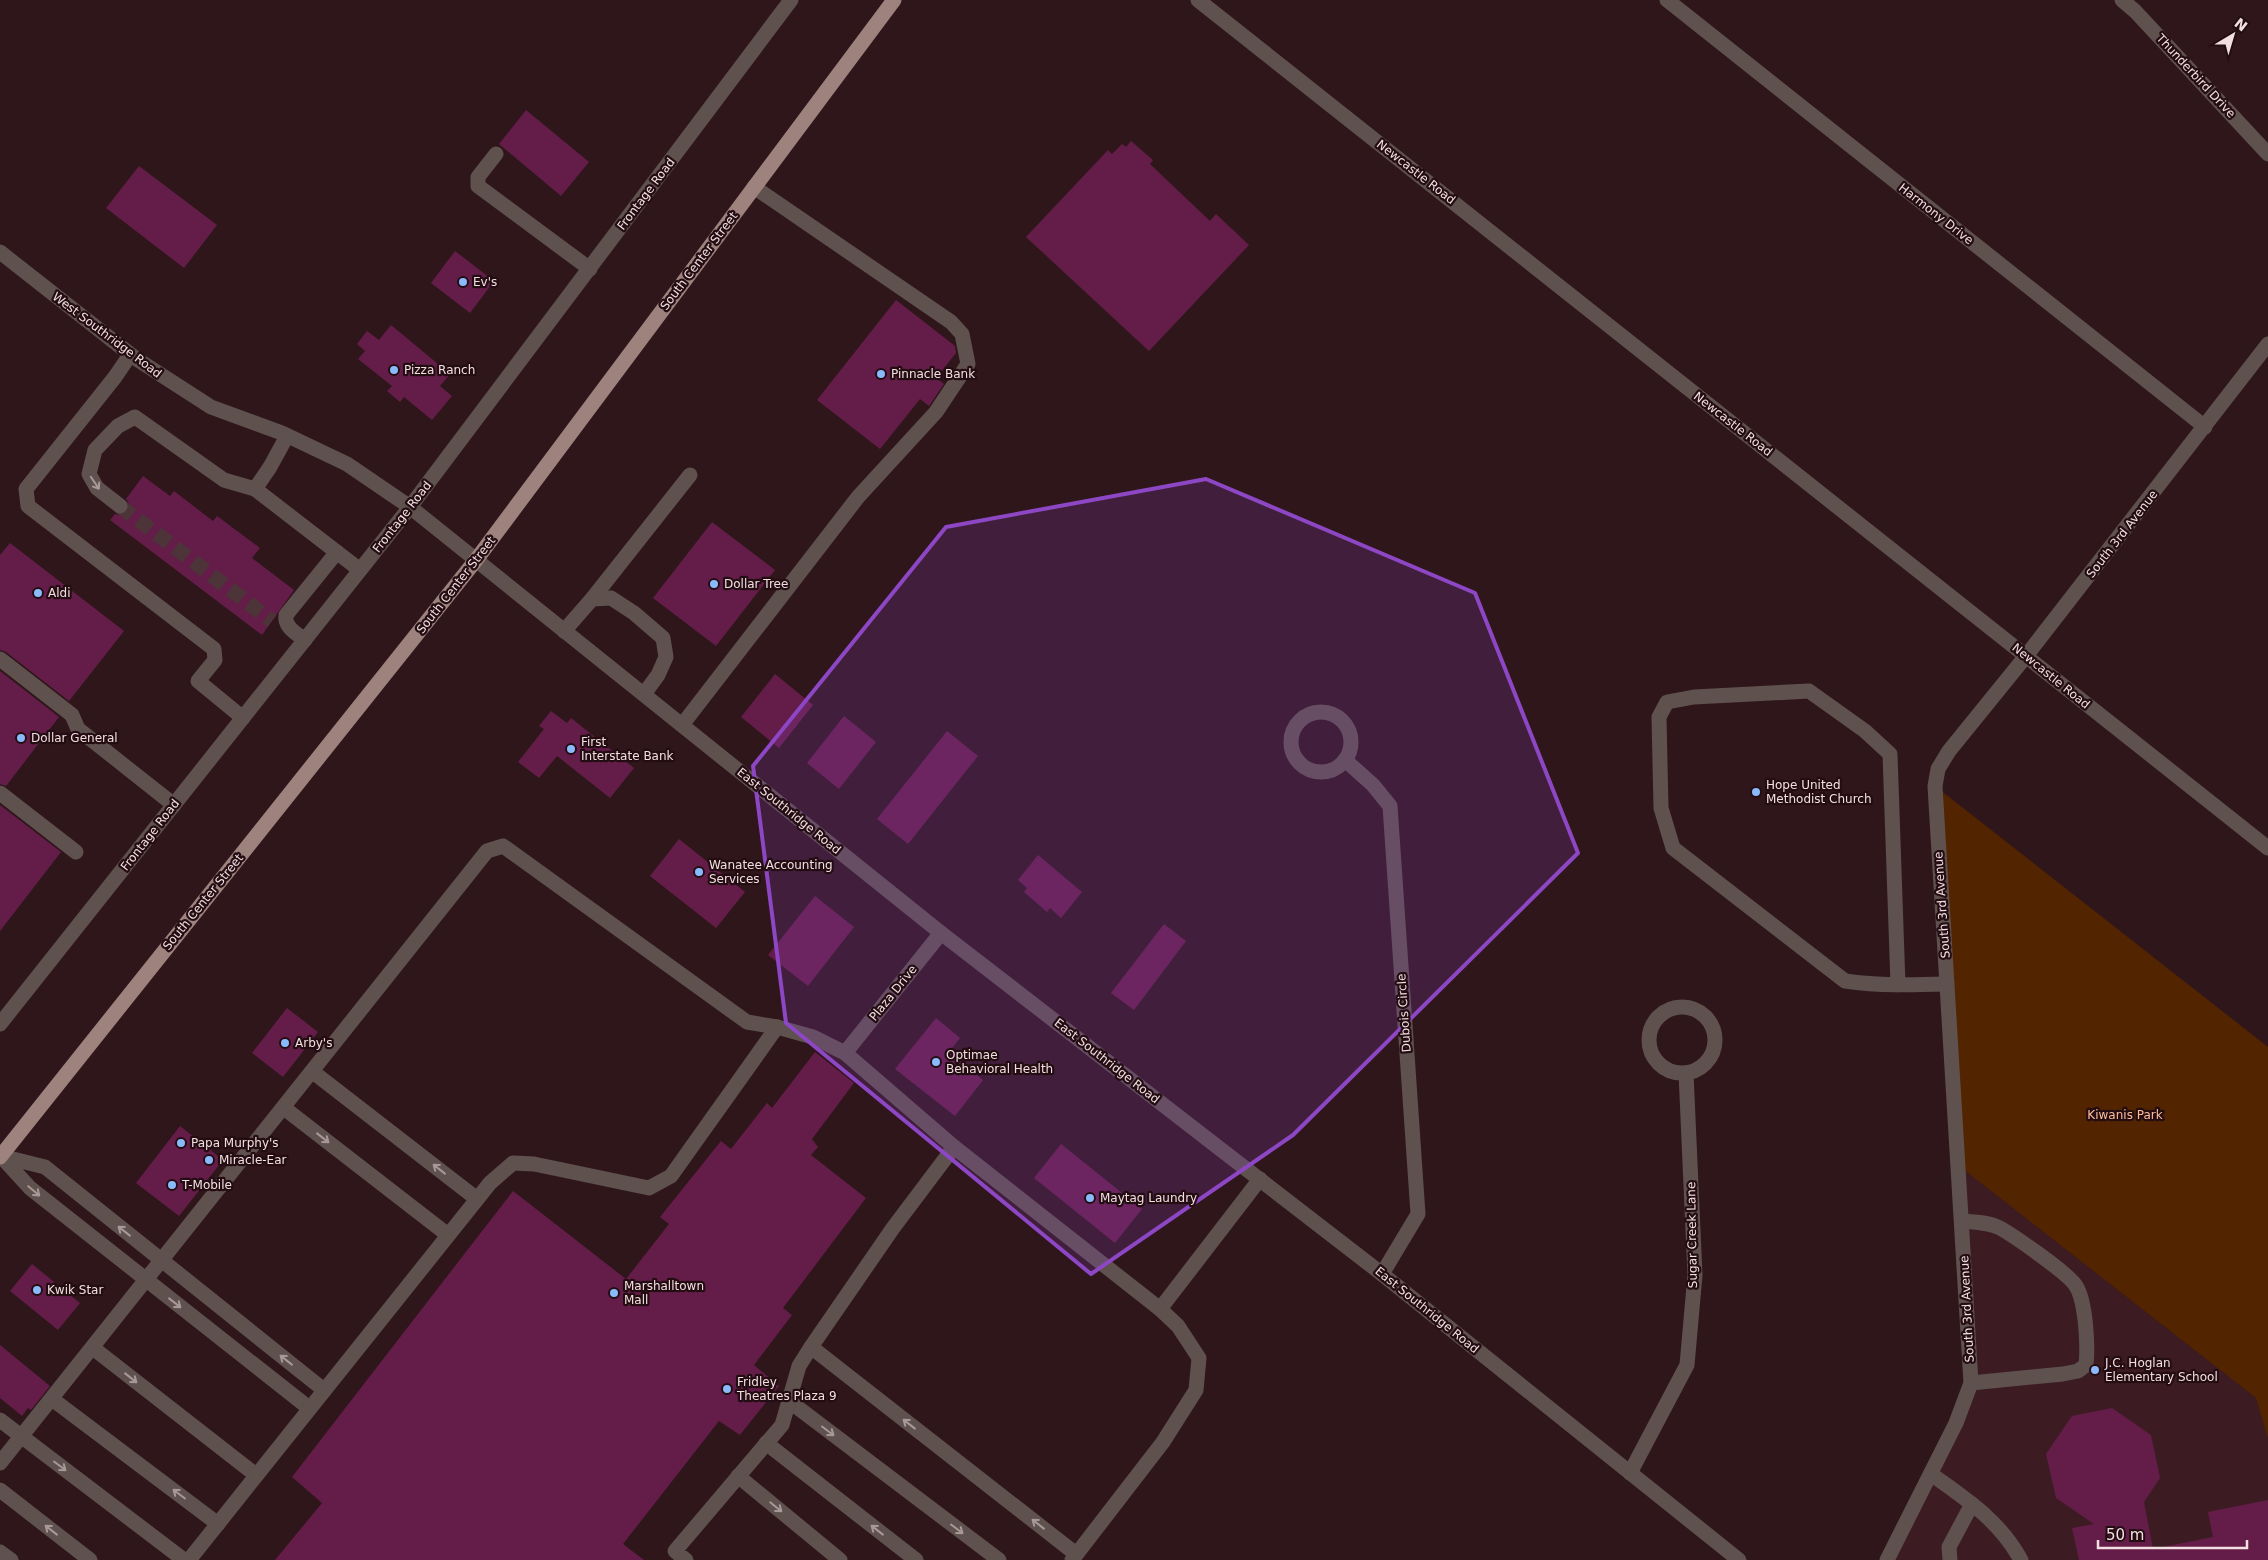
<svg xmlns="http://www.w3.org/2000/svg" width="2268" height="1560" font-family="'DejaVu Sans',sans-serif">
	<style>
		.built { fill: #3c1c22 }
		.green { fill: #532400 }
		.building { fill: #641d49 }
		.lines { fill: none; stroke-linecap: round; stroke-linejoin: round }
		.minor-tunnel { stroke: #4c3439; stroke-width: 15; stroke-dasharray: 15 8; stroke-linecap: butt }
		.minor { stroke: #5e514e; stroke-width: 15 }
		.major { stroke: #9d827d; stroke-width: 15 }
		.oneway { stroke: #a89898 }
		.marked { fill: #8d47c4; fill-opacity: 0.2; stroke: #8d47c4; stroke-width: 4; stroke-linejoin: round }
		.poi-dot { fill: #8bbafc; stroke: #240d12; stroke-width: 2 }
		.labels { text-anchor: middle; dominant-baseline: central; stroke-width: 4.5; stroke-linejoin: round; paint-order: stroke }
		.street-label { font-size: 12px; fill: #f1dfe1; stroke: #240d12 }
		.poi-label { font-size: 12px; fill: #f1dfe1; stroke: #240d12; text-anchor: start }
		.park-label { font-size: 12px; fill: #fcbe99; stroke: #240d12 }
	</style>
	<rect width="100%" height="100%" fill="#2f161b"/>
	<path class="built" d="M1959,1166L2256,1398L2268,1439V1560H1887L1965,1401Z"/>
	<path class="green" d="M1935,786L2268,1047V1439L2256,1398L1959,1166Z"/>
	<g class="building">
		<path d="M526,110L589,162L561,196L499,144Z"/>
		<path d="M1131,141L1153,160L1150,164L1210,221L1216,214L1249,245L1149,351L1026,237L1108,150L1112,154L1122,144L1126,147Z"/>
		<path d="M139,166L217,225L184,268L106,208Z"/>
		<path d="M455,251L494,281L470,313L431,283Z"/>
		<path d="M896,300L955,346L956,353L936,378L944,384L929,406L920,399L880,449L817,400Z"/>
		<path d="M391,325L450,374L440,386L452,396L432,420L404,397L400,402L387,391L392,386L358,359L365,351L357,344L367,331L379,340Z"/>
		<path d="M143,476L170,496L174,491L213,521L217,516L260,548L252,558L294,590L262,635L110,520L115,514L123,515L128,511L129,503L126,499Z"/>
		<path d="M712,522L775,570L716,646L653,598Z"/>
		<path d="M10,543L124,631L69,701L6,652L0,650V555Z"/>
		<path d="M0,671L59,717L6,786L0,784Z"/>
		<path d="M775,674L813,705L779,748L741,717Z"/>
		<path d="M551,711L567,723L571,718L634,768L610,798L557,756L539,778L518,762L544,729L539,726Z"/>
		<path d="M844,716L876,742L839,789L807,763Z"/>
		<path d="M947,731L978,756L908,844L877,819Z"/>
		<path d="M0,805L61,852L0,931Z"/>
		<path d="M679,839L745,892L716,928L650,876Z"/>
		<path d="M1038,855L1082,892L1061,918L1050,908L1047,912L1024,892L1027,888L1018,880Z"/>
		<path d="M815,896L854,927L808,986L768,955Z"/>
		<path d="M1164,924L1186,941L1134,1010L1111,993Z"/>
		<path d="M287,1008L318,1032L283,1077L252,1053Z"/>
		<path d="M936,1018L960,1038L949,1052L983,1080L955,1116L895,1069Z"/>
		<path d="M815,1052L854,1083L812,1139L818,1147L811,1155L866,1198L783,1308L792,1315L754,1365L779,1386L740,1435L719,1421L623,1544L644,1560H275L322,1503L292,1477L513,1191L626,1279L669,1224L660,1217L721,1141L731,1149L767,1103L772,1108Z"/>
		<path d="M180,1126L223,1160L179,1216L136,1183Z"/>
		<path d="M1061,1144L1142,1209L1115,1243L1034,1178Z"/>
		<path d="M32,1264L80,1303L58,1330L10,1291Z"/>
		<path d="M0,1345L50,1386L31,1410L28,1408L22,1416L0,1398Z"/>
		<path d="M2112,1408L2151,1435L2160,1478L2144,1502L2153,1549L2213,1537L2208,1512L2268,1500V1560H2079L2072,1528L2094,1524L2056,1498L2046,1454L2072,1416Z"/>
	</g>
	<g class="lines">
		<path class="minor-tunnel" d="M120,506L272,621"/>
		<g class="minor">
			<path d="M1198,0L2268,848"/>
			<path d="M1667,0L2205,427"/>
			<path d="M2122,0L2135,11L2268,154"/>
			<path d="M496,154L478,177V186L590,269"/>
			<path d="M0,252L135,358L211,407L282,433L347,464L410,507L941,933L1382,1274L1739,1560"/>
			<path d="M130,355L115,377L26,489L28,506L214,649L215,660L198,681L243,718"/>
			<path d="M287,436L270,467L255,489L360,570"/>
			<path d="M120,506L97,488L89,474L95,450L118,426L135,417L224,480L255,489"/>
			<path d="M592,599L611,598L634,613L663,638L666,657L658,675L644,694"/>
			<path d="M564,631L592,599L690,475"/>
			<path d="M305,640C296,633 284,627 286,615L337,552"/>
			<path d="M0,659L72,715L78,729L174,805"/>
			<circle cx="1321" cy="742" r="30"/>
			<path d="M682,725L858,497L936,412L968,364L962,334L951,322L754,187"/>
			<path d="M1345,760L1373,785L1390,806L1418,1214L1382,1274"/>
			<path d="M0,793L76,852"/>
			<path d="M1898,985L1890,754L1865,731L1809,691L1694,697L1667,702L1659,717L1661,808L1673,848L1845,981C1879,986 1913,985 1947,984"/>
			<circle cx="1682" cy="1040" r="33"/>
			<path d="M0,1024L410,507L791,0"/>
			<path d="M845,1053L941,933"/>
			<path d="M313,1072L477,1199"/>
			<path d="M284,1108L448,1235"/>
			<path d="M954,1147L1160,1309L1260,1179"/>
			<path d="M0,1155L30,1188L309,1408"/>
			<path d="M1,1156L45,1167L324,1390"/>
			<path d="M1962,1221C1974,1222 1989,1222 2000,1228C2014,1236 2068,1273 2076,1286C2086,1302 2088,1346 2086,1365L2078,1371L2063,1374L1971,1383"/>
			<path d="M811,1347L1076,1554"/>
			<path d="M93,1348L256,1475"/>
			<path d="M52,1399L218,1524"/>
			<path d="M789,1401L999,1560"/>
			<path d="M0,1420L184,1560"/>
			<path d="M766,1443L916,1560"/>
			<path d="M0,1463L487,851L503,846L747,1022L777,1027L813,1037L845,1053L954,1147L893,1228L811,1347L799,1366L782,1425L675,1551L686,1560"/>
			<path d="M1630,1473L1687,1365L1695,1275L1686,1073"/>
			<path d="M1931,1474C1967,1500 1999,1520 2021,1560"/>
			<path d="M738,1476L840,1560"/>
			<path d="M0,1490L90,1560"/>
			<path d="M0,1552L11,1560"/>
			<path d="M189,1560L490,1183L513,1163L534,1164L649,1188L671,1176L777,1027"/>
			<path d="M1072,1560L1163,1442L1196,1390L1199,1358L1178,1326L1160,1309"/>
			<path d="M1887,1560L1956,1423L1971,1383L1935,786L1938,769L1949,751L2026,656L2268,344"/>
			<path d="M1950,1560L1949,1547L1972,1504"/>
		</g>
		<path class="major" d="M0,1157L476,560L894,0"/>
	</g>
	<defs><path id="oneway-shaft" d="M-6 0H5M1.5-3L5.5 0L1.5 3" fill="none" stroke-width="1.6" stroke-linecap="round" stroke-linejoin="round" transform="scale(1.25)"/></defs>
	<g class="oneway">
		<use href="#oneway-shaft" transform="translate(95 483) rotate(56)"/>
		<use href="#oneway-shaft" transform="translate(323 1138) rotate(38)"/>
		<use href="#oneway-shaft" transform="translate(439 1169) rotate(-142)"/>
		<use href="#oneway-shaft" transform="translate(34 1191) rotate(40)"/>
		<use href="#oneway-shaft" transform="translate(124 1231) rotate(-142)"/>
		<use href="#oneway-shaft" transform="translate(175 1303) rotate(38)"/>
		<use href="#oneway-shaft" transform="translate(286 1360) rotate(-142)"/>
		<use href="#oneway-shaft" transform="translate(131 1378) rotate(38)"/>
		<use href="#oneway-shaft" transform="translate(909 1424) rotate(-142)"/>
		<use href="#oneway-shaft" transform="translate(828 1431) rotate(37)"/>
		<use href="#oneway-shaft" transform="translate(60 1466) rotate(37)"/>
		<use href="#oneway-shaft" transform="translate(179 1494) rotate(-143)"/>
		<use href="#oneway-shaft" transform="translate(776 1507) rotate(39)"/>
		<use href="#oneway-shaft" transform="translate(1038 1524) rotate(-142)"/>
		<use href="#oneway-shaft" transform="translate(957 1529) rotate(37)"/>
		<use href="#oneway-shaft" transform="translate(51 1530) rotate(-142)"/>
		<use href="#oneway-shaft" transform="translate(877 1530) rotate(-142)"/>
	</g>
	<path class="marked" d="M1206,479L1475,593L1578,853L1293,1135L1091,1274L786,1023L753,766L946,527Z"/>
	<g class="poi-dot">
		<circle cx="463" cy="282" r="5"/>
		<circle cx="394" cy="370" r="5"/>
		<circle cx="881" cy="374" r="5"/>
		<circle cx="714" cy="584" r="5"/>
		<circle cx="38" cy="593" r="5"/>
		<circle cx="21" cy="738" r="5"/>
		<circle cx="571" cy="749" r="5"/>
		<circle cx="1756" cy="792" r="5"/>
		<circle cx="699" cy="872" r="5"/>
		<circle cx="285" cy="1043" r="5"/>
		<circle cx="936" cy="1062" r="5"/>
		<circle cx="181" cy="1143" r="5"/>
		<circle cx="209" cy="1160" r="5"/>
		<circle cx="172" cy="1185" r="5"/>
		<circle cx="1090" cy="1198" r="5"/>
		<circle cx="37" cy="1290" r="5"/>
		<circle cx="614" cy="1293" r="5"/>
		<circle cx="2095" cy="1370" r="5"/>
		<circle cx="727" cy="1389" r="5"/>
	</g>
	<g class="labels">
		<g class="street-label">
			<text transform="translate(2196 76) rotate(47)">Thunderbird Drive</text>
			<text transform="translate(1416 172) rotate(38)">Newcastle Road</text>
			<text transform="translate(646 194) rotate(-53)">Frontage Road</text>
			<text transform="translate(1936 214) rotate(38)">Harmony Drive</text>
			<text transform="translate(699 261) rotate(-53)">South Center Street</text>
			<text transform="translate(107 335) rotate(37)">West Southridge Road</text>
			<text transform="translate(1733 424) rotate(38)">Newcastle Road</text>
			<text transform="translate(402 517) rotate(-52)">Frontage Road</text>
			<text transform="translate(2122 534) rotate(-52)">South 3rd Avenue</text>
			<text transform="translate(456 585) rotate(-52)">South Center Street</text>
			<text transform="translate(2051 676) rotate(39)">Newcastle Road</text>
			<text transform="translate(789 811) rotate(39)">East Southridge Road</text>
			<text transform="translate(150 835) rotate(-52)">Frontage Road</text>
			<text transform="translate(203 902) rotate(-51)">South Center Street</text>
			<text transform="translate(1942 905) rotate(-94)">South 3rd Avenue</text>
			<text transform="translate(893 993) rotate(-51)">Plaza Drive</text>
			<text transform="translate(1404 1013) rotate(-94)">Dubois Circle</text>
			<text transform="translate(1107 1061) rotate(38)">East Southridge Road</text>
			<text transform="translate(1692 1235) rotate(-91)">Sugar Creek Lane</text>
			<text transform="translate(1967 1309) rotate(-93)">South 3rd Avenue</text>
			<text transform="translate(1427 1310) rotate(39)">East Southridge Road</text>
		</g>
		<g class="poi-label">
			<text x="473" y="282">Ev's</text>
			<text x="404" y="370">Pizza Ranch</text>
			<text x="891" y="374">Pinnacle Bank</text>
			<text x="724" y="584">Dollar Tree</text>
			<text x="48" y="593">Aldi</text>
			<text x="31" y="738">Dollar General</text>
			<text x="581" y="742">First<tspan x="581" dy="14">Interstate Bank</tspan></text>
			<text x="1766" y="785">Hope United<tspan x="1766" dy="14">Methodist Church</tspan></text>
			<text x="709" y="865">Wanatee Accounting<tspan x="709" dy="14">Services</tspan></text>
			<text x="295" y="1043">Arby's</text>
			<text x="946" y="1055">Optimae<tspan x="946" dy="14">Behavioral Health</tspan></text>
			<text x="191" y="1143">Papa Murphy's</text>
			<text x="219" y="1160">Miracle-Ear</text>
			<text x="182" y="1185">T-Mobile</text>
			<text x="1100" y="1198">Maytag Laundry</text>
			<text x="624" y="1286">Marshalltown<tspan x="624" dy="14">Mall</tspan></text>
			<text x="47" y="1290">Kwik Star</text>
			<text x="2105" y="1363">J.C. Hoglan<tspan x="2105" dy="14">Elementary School</tspan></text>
			<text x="737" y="1382">Fridley<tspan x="737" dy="14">Theatres Plaza 9</tspan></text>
		</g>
		<g class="park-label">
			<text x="2125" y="1115">Kiwanis Park</text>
		</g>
	</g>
	<g transform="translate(2233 35) rotate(38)" stroke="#240d12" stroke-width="4" paint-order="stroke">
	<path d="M0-4L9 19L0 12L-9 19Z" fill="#f1dfe1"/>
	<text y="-8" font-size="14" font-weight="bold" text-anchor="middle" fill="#f1dfe1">N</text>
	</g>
	<path d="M2098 1540v8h149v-8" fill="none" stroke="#f1dfe1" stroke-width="2.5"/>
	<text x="2106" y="1540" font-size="15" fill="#f1dfe1" stroke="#240d12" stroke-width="4" paint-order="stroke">50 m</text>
</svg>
